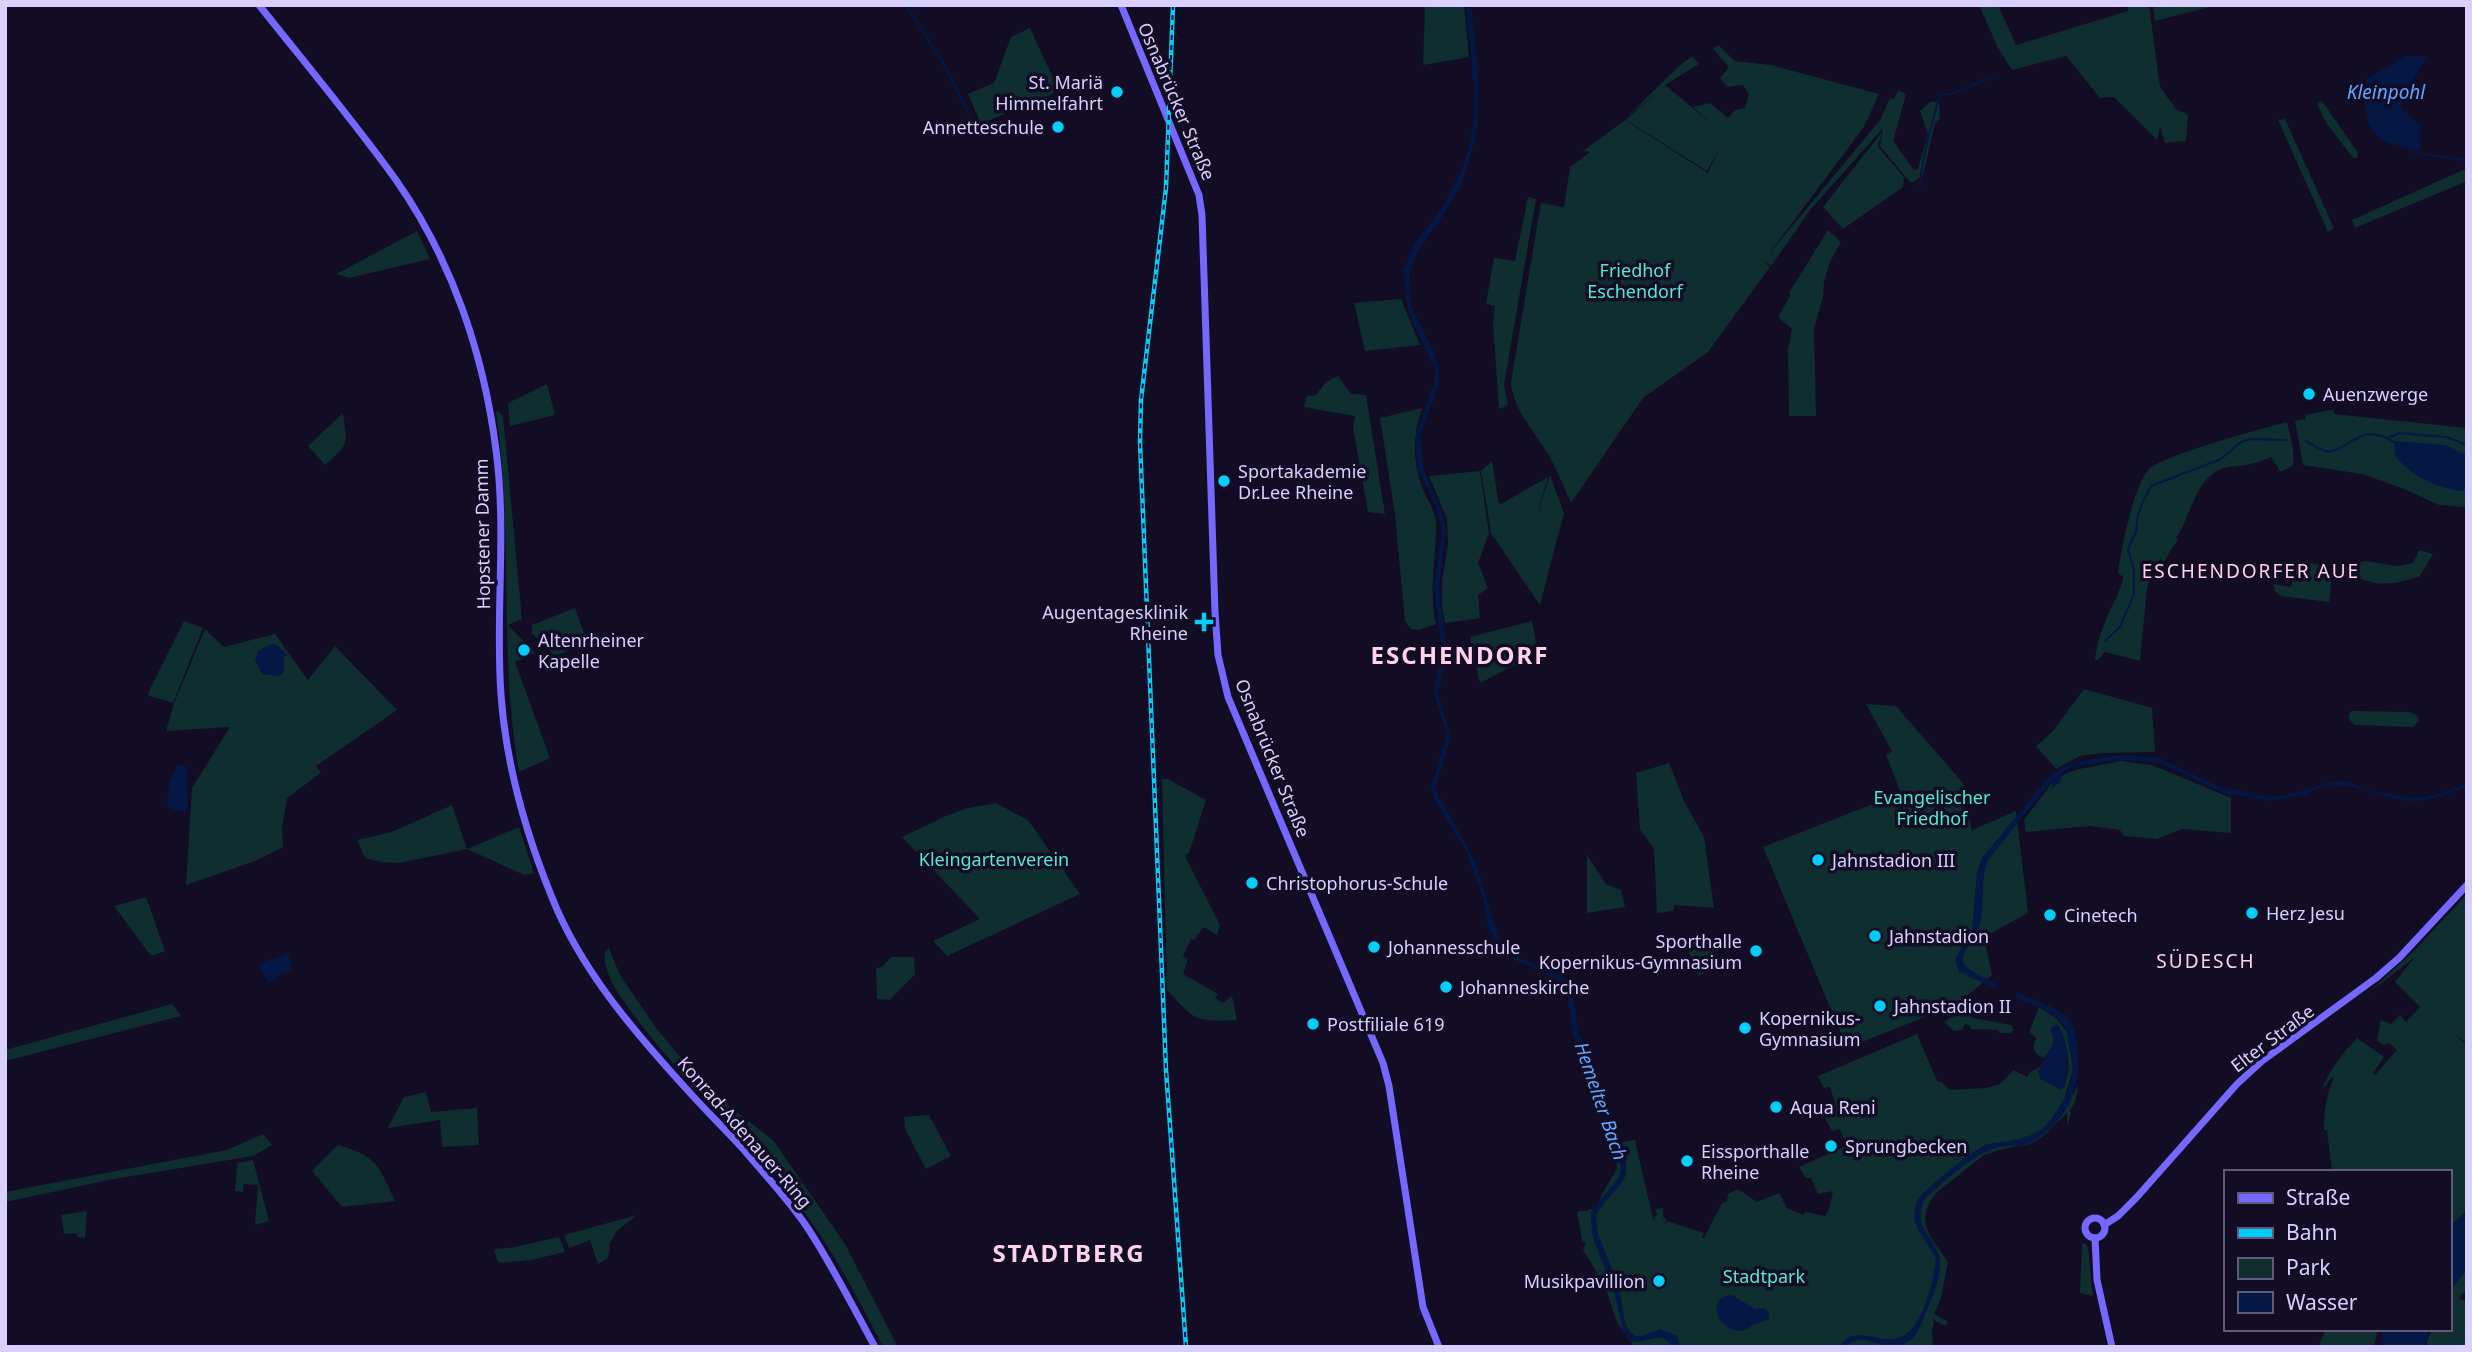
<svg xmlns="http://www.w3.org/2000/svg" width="2472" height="1352" font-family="'Noto Sans',sans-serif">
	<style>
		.green { fill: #0e2e2f }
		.water { fill: #041745 }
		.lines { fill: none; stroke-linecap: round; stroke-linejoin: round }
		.stream { stroke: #041745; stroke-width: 2 }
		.secondary { stroke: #7667ff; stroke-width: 7 }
		.rail-casing { stroke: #00cffb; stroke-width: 4.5 }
		.rail { stroke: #120c25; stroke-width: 2; stroke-dasharray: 5; stroke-linecap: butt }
		.poi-dot { fill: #00cffb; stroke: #120c25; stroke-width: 2.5 }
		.labels { text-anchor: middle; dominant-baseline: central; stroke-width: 7; stroke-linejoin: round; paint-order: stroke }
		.poi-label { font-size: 18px; fill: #d9d0ff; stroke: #120c25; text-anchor: start }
		.street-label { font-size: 18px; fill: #d9d0ff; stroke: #120c25 }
		.park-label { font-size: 18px; fill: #4fecd0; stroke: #120c25 }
		.water-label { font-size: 19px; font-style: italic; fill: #5ea8ff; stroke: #120c25 }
		.neighbourhood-label { font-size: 19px; letter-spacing: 2px; fill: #ffd2eb; stroke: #120c25 }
		.district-label { font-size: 24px; font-weight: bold; letter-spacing: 2px; fill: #ffd2eb; stroke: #120c25 }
	</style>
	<rect width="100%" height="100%" fill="#120c25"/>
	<g class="green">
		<path d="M1425,5H1464L1469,57L1423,65Z"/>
		<path d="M1979,5H1998L2016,45L2128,11V5H2149L2160,87L2176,109L2188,115L2186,141L2165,143L2160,127L2157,140L2114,97L2100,98L2066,56L2012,70L1998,48Z"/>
		<path d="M2153,5H2217L2155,21Z"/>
		<path d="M1030,28L1059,91L981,124L968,94L994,83L1011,37Z"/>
		<path d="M1718,45L1735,61L1771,65L1879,94L1864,127L1768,255L1880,120L1890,98L1894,99L1898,90L1906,94L1893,141L1914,170L1918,169L1928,134L1920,111L1930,102H1939L1940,118L1935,123L1923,175L1911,183L1880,146L1883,128L1811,209L1771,266L1763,260L1770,267L1708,352L1643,398L1571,503C1564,488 1558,472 1550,457C1536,433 1513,411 1511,382L1541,203L1564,207L1570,167L1590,152L1583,151L1625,120L1708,173L1718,151L1707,171L1626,120L1661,89L1625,119L1679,66L1692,56L1699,64L1665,85L1713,125L1693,107L1710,103L1728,118L1735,110L1745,108L1749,94L1743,85L1727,87L1720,78L1729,67L1713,49Z"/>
		<path d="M2322,101L2358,153L2357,158H2353L2327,124L2317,104Z"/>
		<path d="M2285,119L2334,228L2328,232L2278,120Z"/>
		<path d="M1882,132L1878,147L1904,177L1903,187L1843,229L1823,207Z"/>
		<path d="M2463,170H2467V181L2355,228L2352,220Z"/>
		<path d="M1528,197L1536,199L1504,385L1508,405L1499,409L1493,323L1495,306L1486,304L1494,258L1515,261Z"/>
		<path d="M1828,230L1841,242L1830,262L1824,281L1823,297L1814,328L1816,416H1789L1788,350L1792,329L1778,317L1791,294L1789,293Z"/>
		<path d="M417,231L430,259L349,278L336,274Z"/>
		<path d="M1401,299L1420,345L1365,351L1354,303Z"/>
		<path d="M1338,376L1351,394L1366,395L1385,514L1368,512L1353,428L1355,416L1304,407L1307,396L1316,395L1326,382Z"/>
		<path d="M547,384L555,415L510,426L508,403Z"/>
		<path d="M1422,408C1413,434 1412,461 1422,487C1426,498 1435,510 1436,522C1437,557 1428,590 1436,624L1419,630L1411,629L1405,621L1395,515L1380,418Z"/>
		<path d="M2331,410H2334V414L2467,428V507L2439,505L2404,489L2362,474L2303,465L2295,421L2306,419L2305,415Z"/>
		<path d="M498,411L503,416L522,619L508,625L535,653L515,662L550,758L519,772C498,653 514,531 496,412Z"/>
		<path d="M343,413C347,445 350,443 325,465L308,446Z"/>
		<path d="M2287,422C2289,430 2297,459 2292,466C2291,467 2282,471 2281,472L2271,457C2264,460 2257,463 2250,464C2239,467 2227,465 2217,471C2193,485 2191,517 2176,538L2178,539L2163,563L2161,558L2147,587L2140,661L2105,652L2098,660H2095C2098,628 2113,609 2123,580V576L2118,574C2121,549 2133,489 2148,470C2160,456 2264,428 2287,422Z"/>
		<path d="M1492,461L1499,505L1548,477L1536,516L1550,475L1564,513L1540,605L1491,533L1481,471Z"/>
		<path d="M1480,471L1489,533L1478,563L1488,588L1478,595L1480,618L1445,623L1442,604V581L1448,544L1447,519L1429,476Z"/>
		<path d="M2419,550L2433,554L2420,576C2405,581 2392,585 2376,583C2360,580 2349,572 2332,574L2329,602L2281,596L2275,591L2273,584L2291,587L2297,560L2333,568L2366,561L2398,566L2413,563Z"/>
		<path d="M575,608L588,644L554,656L532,633V625Z"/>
		<path d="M184,621L203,628L173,703L147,695Z"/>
		<path d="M1532,621L1538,653L1480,683L1470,637Z"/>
		<path d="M205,629L224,647L275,634L308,680L335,646L397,710L316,766L321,773L287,798L282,828L283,847L255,861L186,885L192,788L230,727L166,731L174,703Z"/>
		<path d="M2084,689L2152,708L2155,752L2104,753L2080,756L2056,769L2036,746L2052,732Z"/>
		<path d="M1866,704L1896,706L1963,783L1972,830L2016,811L2028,913L1984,937L1992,975L1946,1013L1945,1009L1847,1048L1763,847L1901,793L1886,755L1892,751Z"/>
		<path d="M2354,711L2410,712L2418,716L2419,721L2413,727L2354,725L2348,718L2350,712Z"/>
		<path d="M2121,761L2152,765L2231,798V833L2182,829L2157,839L2124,836L2120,830L2089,826L2026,832L2024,820L2052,783L2067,773L2079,769Z"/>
		<path d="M1669,763L1684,801L1704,837L1714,908L1675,905L1673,911L1657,913L1654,848L1640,830L1636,773Z"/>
		<path d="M1162,779H1168L1206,800L1189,853L1185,856L1220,925L1217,935L1204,927L1194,940L1191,939L1183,956L1188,959L1183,974L1218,994L1215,998L1223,1003L1232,996L1237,1020C1194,1022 1196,1021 1167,990Z"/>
		<path d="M996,803L1028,820L1080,894L947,956L933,941L980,919L902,837L946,816L968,808Z"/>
		<path d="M452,805L467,849L519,827L534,873L524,875L467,849L399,863L381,862L365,858L357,840L392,832Z"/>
		<path d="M1587,855L1606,884L1621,890L1625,907L1587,913Z"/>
		<path d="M2467,894V1043L2453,1033L2467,1045V1210L2449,1230V1172H2332L2327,1130H2324C2324,1110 2326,1096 2334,1077L2331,1078L2325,1087L2322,1088C2331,1069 2342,1053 2357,1038L2384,1057L2373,1073L2375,1075L2397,1050L2389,1043L2383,1045L2377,1040L2381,1020L2391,1024L2400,1015L2406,1022L2420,1007L2395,982L2415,957L2366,995L2415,950Z"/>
		<path d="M146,897L165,951L151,956L114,906Z"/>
		<path d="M1711,942L1720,967L1698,976L1688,950Z"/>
		<path d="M609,948L620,975L656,1028L709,1091L773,1140L845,1244L898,1347H883C858,1298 832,1248 798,1204C751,1143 694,1091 646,1031C632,1012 601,977 605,952Z"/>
		<path d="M891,957H914L915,974L890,1000L877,999L876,968L882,967Z"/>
		<path d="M172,1004L181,1016L5,1061V1050Z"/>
		<path d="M2039,1007L2056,1018L2068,1033L2073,1070L2065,1096L2074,1094L2078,1084C2078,1093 2075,1106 2069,1111L2071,1113L2068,1123L2067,1124V1113L2042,1137L2030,1144L2002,1149L1984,1155L1936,1193C1913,1223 1931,1236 1948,1262L1941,1298L1934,1314L1948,1322L1945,1326L1932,1319L1934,1322L1932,1331L1933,1346L1634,1347L1617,1322L1604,1284L1583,1250L1586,1242L1582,1241L1577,1212L1593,1209L1591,1225L1602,1194L1617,1169L1615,1143L1635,1140L1653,1219L1656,1220L1654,1217L1657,1215L1655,1209L1663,1208V1217L1666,1219L1665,1224L1667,1221L1704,1233L1702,1237L1704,1238L1722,1203L1727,1201L1728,1194L1738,1189L1757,1202L1779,1193L1787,1208L1803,1215L1806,1212L1825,1216L1829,1209L1833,1191L1818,1194L1811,1178H1806L1799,1167L1848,1145L1839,1129L1832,1131L1821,1110L1836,1106L1830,1087L1824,1088L1818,1076L1917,1034L1937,1081L1942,1082L1949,1090L1986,1088L2000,1084L2013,1070L2027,1077L2030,1072L2041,1066L2038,1072L2062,1089C2074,1073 2067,1042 2058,1025H2056L2051,1030C2058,1043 2051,1048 2044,1058C2033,1054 2032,1048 2036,1038L2029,1032Z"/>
		<path d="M1962,1011L1973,1018L2011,1025L2014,1030L2010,1033H2000L1998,1030L1971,1029L1969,1025L1965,1024L1962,1030L1954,1031L1944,1022Z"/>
		<path d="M426,1092L431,1112L477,1108L479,1145L442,1147L440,1120L388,1128L404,1097Z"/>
		<path d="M929,1115L951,1156L926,1169L905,1129L904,1117Z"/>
		<path d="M263,1134L272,1145L253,1156L114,1179L5,1202V1192L227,1150Z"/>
		<path d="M338,1145C379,1157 378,1165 395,1201L342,1207L312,1171Z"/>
		<path d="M253,1160L269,1221L255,1225L258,1185L244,1184L243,1192L235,1191L237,1163Z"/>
		<path d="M87,1211L85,1238L78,1237L76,1233L64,1234L61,1215Z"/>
		<path d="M637,1215L617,1231L609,1245L610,1250L607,1259L598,1264L590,1240L569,1248L564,1235Z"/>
		<path d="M559,1237L565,1252L531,1260L500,1263L497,1260L494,1249L510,1248Z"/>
		<path d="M2082,1243L2086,1244L2088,1247L2093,1296L2080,1293Z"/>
		<path d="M2467,1269V1289L2459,1298L2467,1302V1347H2426L2428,1337L2433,1329H2449V1304L2451,1301L2449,1299V1292Z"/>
		<path d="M2326,1329H2378L2374,1347H2318Z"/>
	</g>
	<g class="water">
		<path d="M1466,5H1471L1478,69V122L1474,143L1461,185L1441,219L1419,249L1409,275L1411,306L1436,357L1440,380L1420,437L1424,471L1442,512L1446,532L1439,588L1447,653L1438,694L1451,737L1435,789L1475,861L1499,938L1516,956L1561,976L1571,987L1579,1033L1596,1071L1600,1100L1611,1119L1626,1160V1175L1623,1181L1600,1208L1596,1216L1598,1234L1619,1287L1625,1323L1631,1333L1635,1336H1641L1660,1329L1677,1336L1680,1347H1672C1662,1329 1649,1343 1632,1342L1623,1331L1615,1295L1592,1235L1591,1212L1619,1177L1621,1167L1608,1126L1594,1099L1591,1072L1572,1033L1567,989L1556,979L1514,960L1495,939L1489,929L1481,891L1466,851L1436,802L1431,788L1447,733L1433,692L1442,653L1434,586L1442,529L1436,507L1418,470L1415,437L1435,380V369L1409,314L1403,271L1415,243L1437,215L1449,195L1462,170L1470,144L1473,122L1474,86Z"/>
		<path d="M2407,56H2427L2407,89V98L2400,107L2421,127L2420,151C2408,148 2392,146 2382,139C2362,127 2364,98 2367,78Z"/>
		<path d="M2396,441L2445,445L2467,455V488L2462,491C2438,488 2409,476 2395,455L2394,442Z"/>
		<path d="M272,644L277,645L287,655L284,658V672L280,676L262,674L255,660L259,650Z"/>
		<path d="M2116,755L2158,757L2220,787L2271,797L2288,795L2331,782L2347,781L2367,790L2413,798L2438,794L2467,783V787C2449,793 2433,801 2414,801C2381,802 2333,767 2305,797L2301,795L2270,801L2231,794L2229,796L2160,763L2129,760L2103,762L2073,767L2061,773V781L2053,788L2051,787L2057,778L2051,782L1988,860C1979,884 1986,909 1978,932C1975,942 1961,950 1963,961C1965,970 1991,981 2000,985L1995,988L1959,972L1955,959L1972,931L1977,872L1982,858L2047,779L2063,767L2072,763Z"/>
		<path d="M177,765L186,766L187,768L188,805L186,811C180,813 170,810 167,804L169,783Z"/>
		<path d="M289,953L292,967L290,971L278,975L272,982H267L260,967L261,963Z"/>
		<path d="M2017,993C2033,1000 2053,1004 2066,1016C2074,1023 2076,1035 2077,1045C2083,1086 2068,1120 2033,1141C2022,1148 2008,1144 1996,1148C1972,1154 1945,1182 1926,1197C1911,1226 1931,1232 1939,1256C1943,1269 1936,1290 1930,1302C1920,1325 1918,1350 1885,1345C1876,1344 1867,1339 1859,1340C1850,1341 1847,1347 1839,1347C1854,1325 1873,1341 1894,1339C1921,1338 1934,1280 1936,1258C1927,1240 1906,1223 1918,1200C1923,1190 1978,1146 1988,1144C2006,1141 2023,1141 2039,1131C2054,1122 2073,1086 2073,1068C2074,1059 2070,1054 2069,1047C2067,1039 2069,1031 2062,1023C2050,1009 2031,1004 2015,998Z"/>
		<path d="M2056,1025C2070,1038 2068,1067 2065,1086L2060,1089L2040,1079C2037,1065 2047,1054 2055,1043L2051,1028Z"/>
		<path d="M2467,1212V1269L2449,1292V1226Z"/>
		<path d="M1732,1295L1755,1309L1765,1308L1769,1313V1318C1764,1322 1759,1322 1754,1325C1750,1326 1748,1329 1744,1330C1720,1336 1703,1297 1732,1295Z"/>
		<path d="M2383,1329H2429L2424,1347H2382Z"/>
	</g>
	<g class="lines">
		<g class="stream">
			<path d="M906,5L945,66L974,125"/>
			<path d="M2409,148L2412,152L2467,161"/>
			<path d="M1920,184C1922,158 1932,122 1940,95L1950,94L1992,77"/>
			<path d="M2387,438L2400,433L2446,437L2467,445"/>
			<path d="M2306,441C2312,444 2320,450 2326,451C2348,454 2359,419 2394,442"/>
			<path d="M2105,641L2120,627L2134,594V570L2128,549L2136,532L2138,515L2143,501L2151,486L2221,459L2241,442L2250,439L2286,440"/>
		</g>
		<g class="secondary">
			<path d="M259,5C305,63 353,120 396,180C452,260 484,355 496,450C507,532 495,614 501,695C506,764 525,831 551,895C580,970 637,1035 691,1094C708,1113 727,1131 744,1150C765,1175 789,1200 807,1227C832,1265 853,1307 875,1347"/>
			<path d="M1121,5L1199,195L1202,215L1215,612L1218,655L1228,697L1383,1063L1389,1086L1423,1307L1439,1347"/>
			<circle cx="2095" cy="1228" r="10"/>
			<path d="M2104,1225L2118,1216L2137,1197L2237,1084L2262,1061L2376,978L2399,958L2467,885"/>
			<path d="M2095,1238L2097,1280L2112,1347"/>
		</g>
		<defs>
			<path id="rail" d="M1173,5L1166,188L1141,400L1140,442L1166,1070L1186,1347"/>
		</defs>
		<use href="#rail" class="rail-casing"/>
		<use href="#rail" class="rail"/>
	</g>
	<g class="poi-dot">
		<circle cx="1117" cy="92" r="7"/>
		<circle cx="1058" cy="127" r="7"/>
		<circle cx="2309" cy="394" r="7"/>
		<circle cx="1224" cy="481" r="7"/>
		<path d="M1200.5 611.5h7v7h7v7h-7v7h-7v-7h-7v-7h7z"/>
		<circle cx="524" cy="650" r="7"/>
		<circle cx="1818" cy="860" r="7"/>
		<circle cx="1252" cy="883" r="7"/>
		<circle cx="2252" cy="913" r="7"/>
		<circle cx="2050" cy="915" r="7"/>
		<circle cx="1875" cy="936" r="7"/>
		<circle cx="1374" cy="947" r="7"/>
		<circle cx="1756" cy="951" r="7"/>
		<circle cx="1446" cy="987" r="7"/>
		<circle cx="1880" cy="1006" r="7"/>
		<circle cx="1313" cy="1024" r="7"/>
		<circle cx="1745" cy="1028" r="7"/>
		<circle cx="1776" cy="1107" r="7"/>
		<circle cx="1831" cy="1146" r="7"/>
		<circle cx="1687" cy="1161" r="7"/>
		<circle cx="1659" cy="1281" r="7"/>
	</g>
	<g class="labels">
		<g class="poi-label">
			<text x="1103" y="82" text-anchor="end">St. Mariä<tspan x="1103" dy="21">Himmelfahrt</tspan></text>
			<text x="1044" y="127" text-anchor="end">Annetteschule</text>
			<text x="2323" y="394">Auenzwerge</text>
			<text x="1238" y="471">Sportakademie<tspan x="1238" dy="21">Dr.Lee Rheine</tspan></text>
			<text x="1188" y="612" text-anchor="end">Augentagesklinik<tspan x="1188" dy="21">Rheine</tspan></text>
			<text x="538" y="640">Altenrheiner<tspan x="538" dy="21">Kapelle</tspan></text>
			<text x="1832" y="860">Jahnstadion III</text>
			<text x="1266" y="883">Christophorus-Schule</text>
			<text x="2266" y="913">Herz Jesu</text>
			<text x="2064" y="915">Cinetech</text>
			<text x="1889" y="936">Jahnstadion</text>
			<text x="1742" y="941" text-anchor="end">Sporthalle<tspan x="1742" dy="21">Kopernikus-Gymnasium</tspan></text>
			<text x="1388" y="947">Johannesschule</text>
			<text x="1460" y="987">Johanneskirche</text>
			<text x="1894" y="1006">Jahnstadion II</text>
			<text x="1759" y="1018">Kopernikus-<tspan x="1759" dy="21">Gymnasium</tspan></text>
			<text x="1327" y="1024">Postfiliale 619</text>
			<text x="1790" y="1107">Aqua Reni</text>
			<text x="1845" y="1146">Sprungbecken</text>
			<text x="1701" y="1151">Eissporthalle<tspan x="1701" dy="21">Rheine</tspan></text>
			<text x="1645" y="1281" text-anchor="end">Musikpavillion</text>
		</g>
		<g class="street-label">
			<text transform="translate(1177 101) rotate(67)">Osnabrücker Straße</text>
			<text transform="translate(482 534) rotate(-91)">Hopstener Damm</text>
			<text transform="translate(1273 758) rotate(68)">Osnabrücker Straße</text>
			<text transform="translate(2272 1038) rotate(-37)">Elter Straße</text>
			<text transform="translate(745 1132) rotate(49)">Konrad-Adenauer-Ring</text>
		</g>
		<g class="park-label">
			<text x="1635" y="270">Friedhof<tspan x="1635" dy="21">Eschendorf</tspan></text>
			<text x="1932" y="797">Evangelischer<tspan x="1932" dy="21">Friedhof</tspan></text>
			<text x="994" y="859">Kleingartenverein</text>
			<text x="1764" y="1276">Stadtpark</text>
		</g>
		<g class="water-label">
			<text x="2386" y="92">Kleinpohl</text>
			<text transform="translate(1601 1101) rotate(71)">Hemelter Bach</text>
		</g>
		<g class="neighbourhood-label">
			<text x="2251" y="571">ESCHENDORFER AUE</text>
			<text x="2206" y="961">SÜDESCH</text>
		</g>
		<g class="district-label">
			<text x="1460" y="654">ESCHENDORF</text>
			<text x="1069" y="1252">STADTBERG</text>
		</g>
	</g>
	<rect width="2472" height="1352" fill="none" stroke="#d9d0ff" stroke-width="14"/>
	<rect x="2224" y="1170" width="228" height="161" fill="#120c25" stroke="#625a7c" stroke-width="2"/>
	<rect x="2238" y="1193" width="35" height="10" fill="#7667ff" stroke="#625a7c" stroke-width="2"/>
	<text x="2286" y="1205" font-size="21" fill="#d9d0ff">Straße</text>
	<rect x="2238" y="1228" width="35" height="10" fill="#00cffb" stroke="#625a7c" stroke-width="2"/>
	<text x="2286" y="1240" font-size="21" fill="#d9d0ff">Bahn</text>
	<rect x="2238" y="1258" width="35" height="21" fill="#0e2e2f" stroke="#625a7c" stroke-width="2"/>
	<text x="2286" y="1275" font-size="21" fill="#d9d0ff">Park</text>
	<rect x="2238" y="1292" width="35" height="21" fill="#041745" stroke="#625a7c" stroke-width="2"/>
	<text x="2286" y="1310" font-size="21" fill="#d9d0ff">Wasser</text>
</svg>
